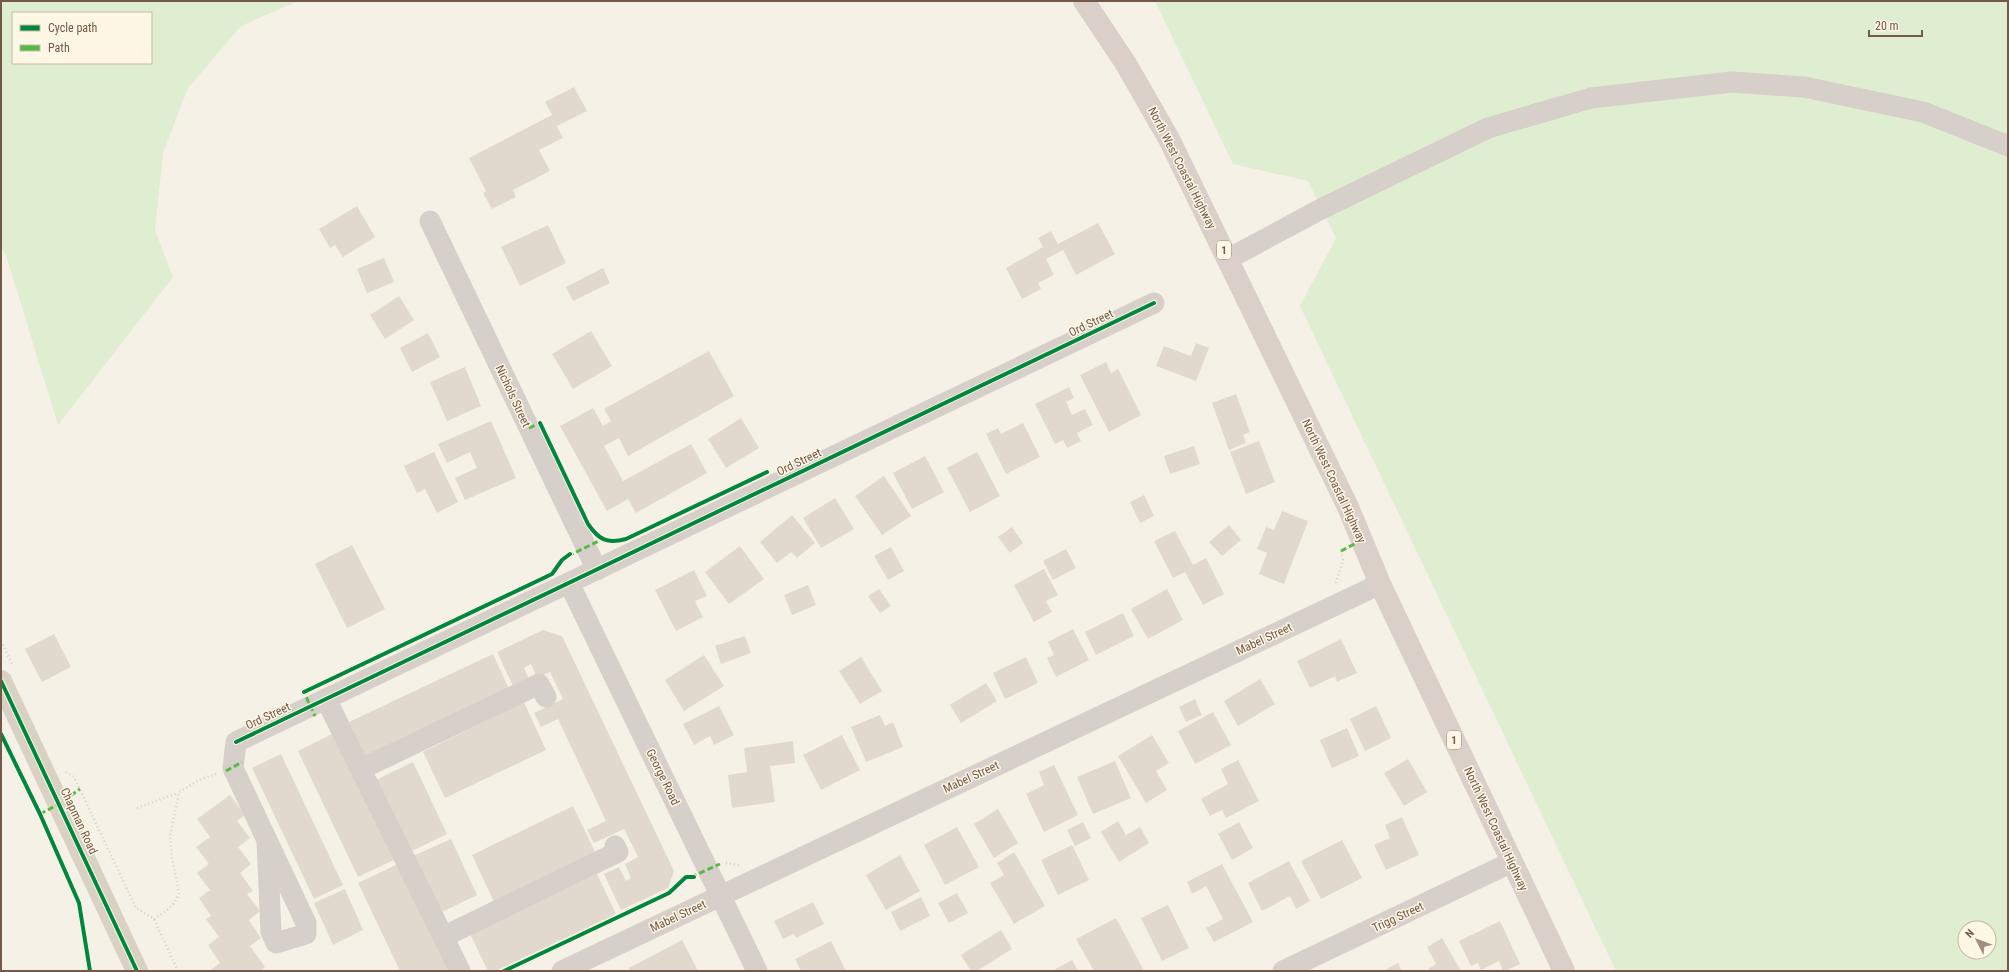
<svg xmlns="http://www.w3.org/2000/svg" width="2009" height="972" font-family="'Roboto Condensed',sans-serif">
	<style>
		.green { fill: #dfedd0; fill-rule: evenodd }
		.building { fill: #e2d9ce }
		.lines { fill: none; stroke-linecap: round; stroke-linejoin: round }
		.path { stroke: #d7d0c9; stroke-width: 2.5; stroke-dasharray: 1 3; stroke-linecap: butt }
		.minor { stroke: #d7cfc9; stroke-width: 21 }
		.major { stroke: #dad1c5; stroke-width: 22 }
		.highway { stroke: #dad0c9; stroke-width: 22 }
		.quiet { stroke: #58b947; stroke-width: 3; stroke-dasharray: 6 3; stroke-linecap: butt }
		.cycleway-casing { stroke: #fff7e6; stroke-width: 6 }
		.cycleway { stroke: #00873e; stroke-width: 4 }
		.labels { text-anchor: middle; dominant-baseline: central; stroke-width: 3; stroke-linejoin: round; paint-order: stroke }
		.shield { fill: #fff7e6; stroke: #9d8877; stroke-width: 1 }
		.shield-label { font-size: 11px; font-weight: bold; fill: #735947 }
		.street-label { font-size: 12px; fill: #735947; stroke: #fff7e6 }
	</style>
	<rect width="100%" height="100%" fill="#f6f1e6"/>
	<g class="green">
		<path d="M1,1H298L241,26L188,88L163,153L155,230L173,277L58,425L6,255L1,249ZM13,13H151V63H13Z"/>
		<path d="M1155,1H2008V971H1616L1300,306L1336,238L1308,181L1233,164ZM1965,928H1989V952H1965Z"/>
	</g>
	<g class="building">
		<path d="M574,87L587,111L557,126L563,138L539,150L550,171L513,190L516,197L492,209L483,193L486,191L469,158L552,115L545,102Z"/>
		<path d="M357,206L375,237L343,257L335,245L330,248L319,229Z"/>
		<path d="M1098,223L1115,254L1076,275L1063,250L1046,259L1054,275L1038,283L1041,289L1022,299L1006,268L1043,247L1038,238L1051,231L1058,244Z"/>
		<path d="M548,225L566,263L520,286L501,247Z"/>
		<path d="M384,258L394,282L367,293L357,269Z"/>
		<path d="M603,268L610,283L573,301L566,287Z"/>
		<path d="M399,296L414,320L385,339L370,315Z"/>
		<path d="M591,331L612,366L573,389L552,354Z"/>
		<path d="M428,333L440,357L412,372L400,348Z"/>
		<path d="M1196,343L1209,348L1196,381L1156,366L1164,346L1191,356Z"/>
		<path d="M709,351L734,396L628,456L619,438L604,446L623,481L691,444L707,473L636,513L628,499L607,511L560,426L593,408L603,426L611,421L604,409Z"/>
		<path d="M1106,362L1111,373L1118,369L1141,415L1109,432L1080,375Z"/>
		<path d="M465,367L481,406L447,421L430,382Z"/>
		<path d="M1069,387L1074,398L1066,402L1072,415L1085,409L1093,425L1077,433L1081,441L1067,448L1063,440L1055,444L1035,404Z"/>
		<path d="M1236,394L1250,432L1243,435L1246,443L1229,450L1212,403Z"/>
		<path d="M741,418L759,448L726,468L708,439Z"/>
		<path d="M491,421L516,478L465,500L455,478L477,468L470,452L447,463L438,444Z"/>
		<path d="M1023,423L1040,457L1006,474L986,434L998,428L1001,434Z"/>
		<path d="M1259,441L1275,482L1246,494L1230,452Z"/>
		<path d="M1194,446L1200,464L1170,474L1164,456Z"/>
		<path d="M434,452L458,502L437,513L425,489L417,493L404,466Z"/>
		<path d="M977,452L1000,496L970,512L947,468Z"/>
		<path d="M925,456L944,492L912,509L893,473Z"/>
		<path d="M884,476L911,516L882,535L855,496Z"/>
		<path d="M1144,495L1154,516L1140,523L1130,502Z"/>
		<path d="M835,498L854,529L821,548L803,518Z"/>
		<path d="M1282,511L1308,521L1284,584L1259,574L1267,553L1257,549L1266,527L1274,530Z"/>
		<path d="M792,515L815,543L797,558L791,552L777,563L760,542Z"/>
		<path d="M1229,525L1241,540L1222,556L1209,542Z"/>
		<path d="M1012,527L1023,543L1010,553L998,537Z"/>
		<path d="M1175,531L1193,565L1206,558L1224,594L1203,605L1185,572L1173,578L1154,541Z"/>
		<path d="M352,545L385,609L347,628L315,564Z"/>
		<path d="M740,546L764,579L729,604L705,572Z"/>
		<path d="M891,547L904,571L888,580L874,556Z"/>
		<path d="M1066,549L1076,568L1053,580L1043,561Z"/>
		<path d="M1044,569L1058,595L1046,601L1052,612L1034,622L1014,585Z"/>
		<path d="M694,570L707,596L695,601L703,617L676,631L655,590Z"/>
		<path d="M808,585L816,605L792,615L784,595Z"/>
		<path d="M879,589L891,606L880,613L868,596Z"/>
		<path d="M1167,589L1183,620L1148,639L1131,609Z"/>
		<path d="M1123,613L1134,636L1096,655L1085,632Z"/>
		<path d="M1073,629L1089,660L1056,677L1047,658L1054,655L1048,642Z"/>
		<path d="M543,630L562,636L674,871L668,888L621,910L604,874L619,867L626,881L631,878L625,864L638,857L624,829L594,843L587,830L606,821L558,719L541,727L534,713L563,699L550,672L537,678L531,664L524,668L530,681L514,688L497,652Z"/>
		<path d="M54,634L71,667L42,682L25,649Z"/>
		<path d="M745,636L751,653L721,664L715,646Z"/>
		<path d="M1341,639L1357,673L1337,682L1335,676L1310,688L1297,661Z"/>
		<path d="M493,654L510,691L367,760L349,722Z"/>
		<path d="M704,655L724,686L684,711L665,680Z"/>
		<path d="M861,657L882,691L860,704L839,671Z"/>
		<path d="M1026,657L1038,683L1005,699L993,673Z"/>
		<path d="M1260,679L1275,704L1238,726L1224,701Z"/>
		<path d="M986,683L997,701L961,723L950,705Z"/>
		<path d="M1195,699L1202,715L1186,722L1179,707Z"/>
		<path d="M524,702L546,750L445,798L423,752Z"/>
		<path d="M719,706L734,735L714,745L710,736L694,745L683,724Z"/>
		<path d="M1376,706L1391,738L1365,751L1350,719Z"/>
		<path d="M1213,712L1231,745L1195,764L1178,731Z"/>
		<path d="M880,715L885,726L893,722L903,747L866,762L851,727Z"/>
		<path d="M1347,728L1359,756L1332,768L1320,740Z"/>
		<path d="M336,732L396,859L358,877L298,751Z"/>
		<path d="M842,735L860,770L821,790L803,755Z"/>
		<path d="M1152,735L1169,763L1156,771L1167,790L1146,803L1118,756Z"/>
		<path d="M793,741L795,763L770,766L775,802L732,808L728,775L747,772L744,748Z"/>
		<path d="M281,754L343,885L314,899L252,768Z"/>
		<path d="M1408,759L1427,792L1404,806L1384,773Z"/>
		<path d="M1238,760L1259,801L1226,818L1222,810L1210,816L1201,799L1228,784L1221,769Z"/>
		<path d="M1115,761L1131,798L1093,814L1077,777Z"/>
		<path d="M413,762L447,834L410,852L376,780Z"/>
		<path d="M1054,765L1078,815L1044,832L1026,794L1044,785L1039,772Z"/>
		<path d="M230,795L245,815L237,821L250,838L238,847L251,864L240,873L253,891L247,894L260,911L249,920L261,938L250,946L265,967L260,971H209L220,963L208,945L219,937L206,919L211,916L199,898L210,890L197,873L209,864L196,847L210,837L197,819Z"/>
		<path d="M573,806L596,854L494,902L472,855Z"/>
		<path d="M998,809L1018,843L994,858L974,824Z"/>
		<path d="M1402,817L1419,855L1386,870L1374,845L1390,838L1385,825Z"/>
		<path d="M1118,821L1126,835L1140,827L1149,843L1119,862L1101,832Z"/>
		<path d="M1083,822L1091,838L1075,846L1067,830Z"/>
		<path d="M1239,822L1253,848L1232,860L1218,834Z"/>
		<path d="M957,827L979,867L945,885L924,845Z"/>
		<path d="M451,839L477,895L440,913L413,856Z"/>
		<path d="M1342,840L1362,878L1321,899L1301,861Z"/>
		<path d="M1072,845L1089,880L1058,895L1041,860Z"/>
		<path d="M1014,852L1045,906L1014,924L990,883L1004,875L997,863Z"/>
		<path d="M900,855L920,891L886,910L866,875Z"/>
		<path d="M1289,861L1310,901L1296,909L1290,896L1262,911L1248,883Z"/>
		<path d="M398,864L449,971H400L358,883Z"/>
		<path d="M1222,864L1253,922L1214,942L1206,928L1223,919L1206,886L1192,894L1187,882Z"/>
		<path d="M597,874L616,914L495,971H488L470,934Z"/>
		<path d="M345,889L363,930L333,945L314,903Z"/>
		<path d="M957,893L968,913L949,923L938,903Z"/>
		<path d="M921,897L930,916L900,931L891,912Z"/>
		<path d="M813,902L824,924L796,938L794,934L783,939L774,921Z"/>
		<path d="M1168,905L1189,948L1162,961L1141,918Z"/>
		<path d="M1116,918L1144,971H1094L1076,939Z"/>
		<path d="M1500,921L1520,964L1505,971H1503L1499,961L1481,970L1478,963L1471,966L1459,941Z"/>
		<path d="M1001,930L1012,949L977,971H971L961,955Z"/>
		<path d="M1442,938L1461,971H1429L1428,969L1436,964L1427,947Z"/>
		<path d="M682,940L698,971H630L629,968Z"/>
		<path d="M831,941L846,971H801L795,959Z"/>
		<path d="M1072,960L1078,971H1052Z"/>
		<path d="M1398,963L1402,971H1383Z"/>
	</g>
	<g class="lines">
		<g class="path">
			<path d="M1336,583L1343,560L1341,551"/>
			<path d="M1,641L12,664"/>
			<path d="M66,772L74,777L136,908L154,919L178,971"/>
			<path d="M137,808L178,793"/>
			<path d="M726,863L739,865"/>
			<path d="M154,919C165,912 175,906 179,893L172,858L170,837L179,792L201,779L216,774"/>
		</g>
		<g class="minor">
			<path d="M430,221L597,570"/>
			<path d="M1228,259L1321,209L1488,128L1591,98L1731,82L1804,87L1923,112L2008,146"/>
			<path d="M569,583L757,971"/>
			<path d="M326,699L460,971"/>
			<path d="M361,769L539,684L546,697"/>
			<path d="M267,841L271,932L276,943L306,934V923L233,768L236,742L1154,303"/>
			<path d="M443,937L618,852L615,846"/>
			<path d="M562,971L1380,584"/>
			<path d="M1283,971L1512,862"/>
		</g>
		<path class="major" d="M1,681L137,971"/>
		<path class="highway" d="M1084,1L1126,64L1169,139L1348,507L1380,584L1564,971"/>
		<g class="quiet">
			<path d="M529,428L540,423L542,426"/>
			<path d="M1341,551L1362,540"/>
			<path d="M568,556L603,539"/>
			<path d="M307,691L304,692L315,716"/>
			<path d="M226,771L242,762"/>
			<path d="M40,814L59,804L80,789"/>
			<path d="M691,877L720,864"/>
		</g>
		<defs>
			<g id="cycleway">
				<path d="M540,423L588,524C599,540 607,544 626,539L767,472"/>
				<path d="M1,681L137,971"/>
				<path d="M304,692L552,574L562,560L570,554"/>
				<path d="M1,734L40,814L79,903L90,971"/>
				<path d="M236,742L1154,303"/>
				<path d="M504,971L669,893L686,877H694"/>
			</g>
		</defs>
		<use href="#cycleway" class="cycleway-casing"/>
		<use href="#cycleway" class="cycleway"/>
	</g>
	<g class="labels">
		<g class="shield">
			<rect x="1217" y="241" width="14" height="18" rx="3"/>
			<rect x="1447" y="731" width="14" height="18" rx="3"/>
		</g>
		<g class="shield-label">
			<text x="1224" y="250">1</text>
			<text x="1454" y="740">1</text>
		</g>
		<g class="street-label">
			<text transform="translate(1182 168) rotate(63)">North West Coastal Highway</text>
			<text transform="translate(1091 323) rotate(-26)">Ord Street</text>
			<text transform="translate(513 396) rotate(65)">Nichols Street</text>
			<text transform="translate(799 462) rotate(-26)">Ord Street</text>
			<text transform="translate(1334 481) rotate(65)">North West Coastal Highway</text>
			<text transform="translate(1264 639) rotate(-25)">Mabel Street</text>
			<text transform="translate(268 716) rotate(-25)">Ord Street</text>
			<text transform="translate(663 777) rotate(64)">George Road</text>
			<text transform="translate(971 777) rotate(-25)">Mabel Street</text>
			<text transform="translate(79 821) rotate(65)">Chapman Road</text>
			<text transform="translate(1496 829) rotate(65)">North West Coastal Highway</text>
			<text transform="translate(678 916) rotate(-25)">Mabel Street</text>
			<text transform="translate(1398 917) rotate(-25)">Trigg Street</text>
		</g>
	</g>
	<rect width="2009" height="972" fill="none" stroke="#735947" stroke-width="4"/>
	<rect x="12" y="12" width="140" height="52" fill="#fff7e6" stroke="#c7b8a6"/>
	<rect x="20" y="25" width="20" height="6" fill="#00873e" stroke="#c7b8a6"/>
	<text x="48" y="32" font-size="12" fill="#735947">Cycle path</text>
	<rect x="20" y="45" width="20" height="6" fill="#58b947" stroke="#c7b8a6"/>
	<text x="48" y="52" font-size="12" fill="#735947">Path</text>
	<g transform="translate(1977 940) rotate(312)"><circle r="19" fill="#fff7e6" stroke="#c7b8a6"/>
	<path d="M0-3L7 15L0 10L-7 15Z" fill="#a18e7f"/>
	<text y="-6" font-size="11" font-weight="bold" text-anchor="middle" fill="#735947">N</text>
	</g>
	<path d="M1869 30v6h53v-6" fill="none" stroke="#735947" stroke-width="2"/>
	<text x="1875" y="30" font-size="12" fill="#735947" stroke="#fff7e6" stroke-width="3" paint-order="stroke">20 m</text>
</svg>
